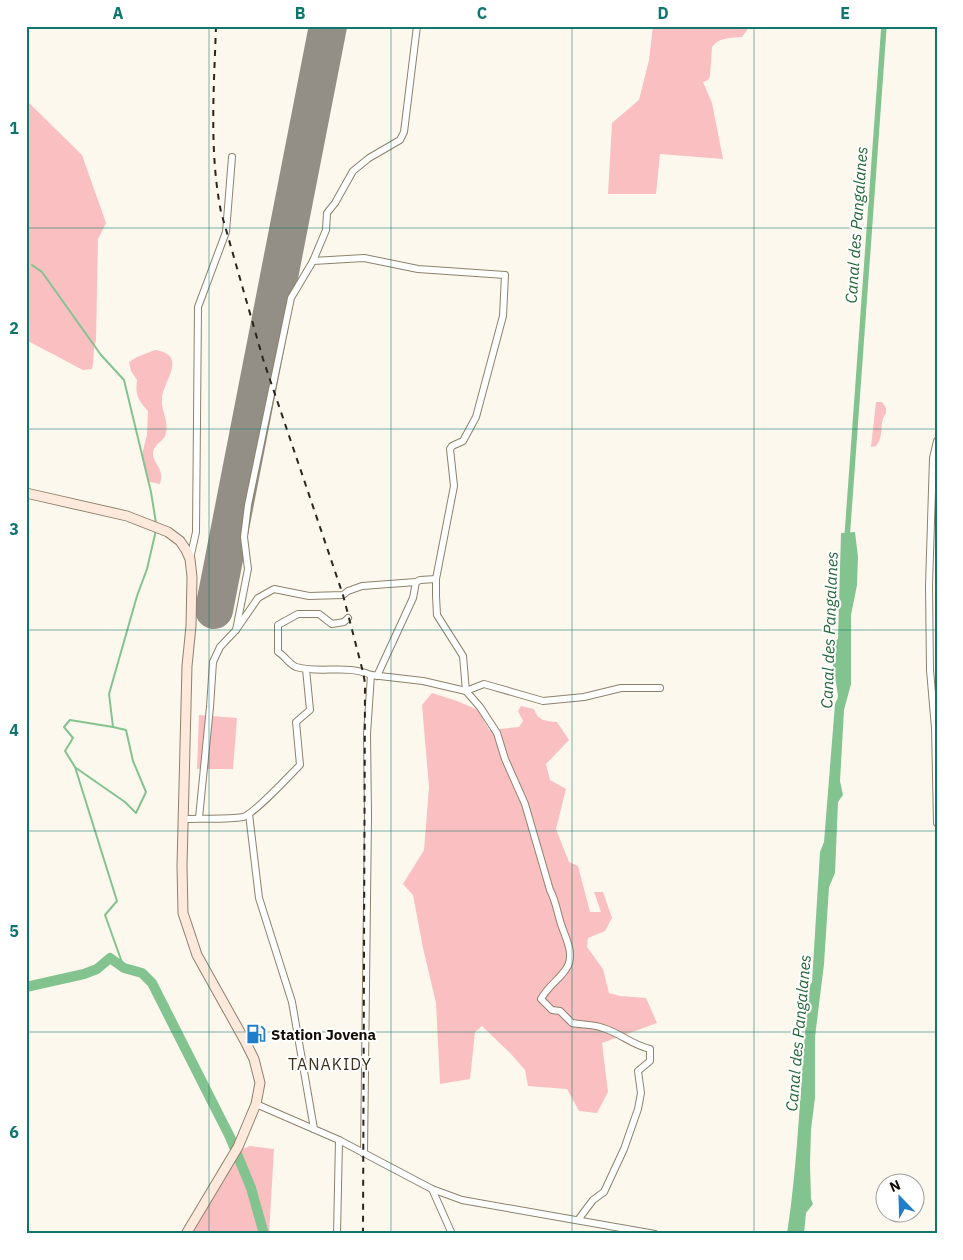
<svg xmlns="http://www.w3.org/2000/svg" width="963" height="1260" font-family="'IBM Plex Sans',sans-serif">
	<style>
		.green { fill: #fabfc0 }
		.water { fill: #83c38f }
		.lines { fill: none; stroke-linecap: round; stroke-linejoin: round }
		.stream { stroke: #83c38f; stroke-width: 2 }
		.canal { stroke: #83c38f; stroke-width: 5.5 }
		.river { stroke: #83c38f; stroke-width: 10 }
		.runway { stroke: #938e86; stroke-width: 38 }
		.minor-casing { stroke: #8d826b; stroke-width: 8 }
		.secondary-casing { stroke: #8d826b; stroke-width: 11 }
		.minor { stroke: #fff; stroke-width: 6 }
		.secondary { stroke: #fee9dc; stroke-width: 9 }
		.rail { stroke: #29251d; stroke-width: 2; stroke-dasharray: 6 6; stroke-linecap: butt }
		.grid { fill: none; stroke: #0f766e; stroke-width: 1; stroke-opacity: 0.55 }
		.labels { text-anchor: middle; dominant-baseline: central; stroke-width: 4; stroke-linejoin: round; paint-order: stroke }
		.poi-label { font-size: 15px; font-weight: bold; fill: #110d06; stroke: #fff; text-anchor: start }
		.water-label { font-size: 16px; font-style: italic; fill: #236636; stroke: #fff }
		.neighbourhood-label { font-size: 16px; letter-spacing: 1px; fill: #3a301c; stroke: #fff }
		.neatline { fill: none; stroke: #0f766e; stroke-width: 2 }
		.grid-label { font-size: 16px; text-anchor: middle; font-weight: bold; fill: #0f766e }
	</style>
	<rect width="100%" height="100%" fill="#fdf8ee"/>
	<g class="green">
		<path d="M653,26H750L742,37C731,38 719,37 712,47L710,76L708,80L703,82L712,103L723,159L660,154L656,194H608L612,123L639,100L649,60Z"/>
		<path d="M26,100L82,155L106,223L98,239L96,341C92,351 95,358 92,369L83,370L26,340Z"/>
		<path d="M155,350C189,355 163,381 162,399C161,411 169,421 166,433C165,441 154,444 153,452C152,464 165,467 160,484L150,482L144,468L142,454L147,435L148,411C138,400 135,395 137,380L131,371L129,362L137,357Z"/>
		<path d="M876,402H882L886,408V413C878,424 885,435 876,446L871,447Z"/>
		<path d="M432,693L457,701L478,710L489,730L519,727L523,721L518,711L521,706L534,709C538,721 546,721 557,722L569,740L546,764L550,780L566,789L556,829L569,862L578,866L590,912H601L594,892H603L612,918L605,931L588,938L587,947L603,969L609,993L620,996L646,998L657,1023L602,1043L608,1092L597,1113L579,1111L567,1089L528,1086L525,1070L511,1054L482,1026L475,1032L470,1079L440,1084L436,1003L423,948L413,895L403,884L424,850L429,787L422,705Z"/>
		<path d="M199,715L237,718L233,769H197Z"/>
		<path d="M250,1146L274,1149L269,1234H192L242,1149Z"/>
	</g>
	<path class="water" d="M855,532L858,557L857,585L851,615V684L844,710L840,781L843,795L838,802L835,873L829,887L824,964L815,1037V1098L811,1129L810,1164L811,1199L813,1204L806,1213L804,1234H787C799,1156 800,1078 808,1001L805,993L812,982L820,852L824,842L835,704C836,701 838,699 838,696C838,693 833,664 832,661H825C824,648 829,645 838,639L841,533Z"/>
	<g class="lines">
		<g class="stream">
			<path d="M32,265L42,272L101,355L124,380L151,492L156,523"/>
			<path d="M76,768L125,802L136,813L146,792L133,761L126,730L113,727"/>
			<path d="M124,968L105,915L117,901L75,767L65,751L73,738L64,727L70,720L113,727L109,694L137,596L147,569L156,530"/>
		</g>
		<path class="canal" d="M847,538L884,26"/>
		<path class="river" d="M26,987L84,974L97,969L110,958L124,968L142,973L152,983L230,1137L251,1188L264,1234"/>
		<path class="runway" d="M214,610L328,26"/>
		<defs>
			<g id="minor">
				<path d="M313,261L364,258L418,269L505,275L503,316L476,417L463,441L452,446L450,449L454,486L436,579V596L437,615L463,656L466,691L484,684L543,701L584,697L621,688H660"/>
				<path d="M937,441L933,458L929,586L930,670L935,728L937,823"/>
				<path d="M190,559L196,532L198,307L226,232L232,157"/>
				<path d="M348,618L344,622L332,624L319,614H298L278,625V652C285,656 290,665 296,667C321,674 347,664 371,675L423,681L466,691L480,707L497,733L505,759L525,804L550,890C556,901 557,912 561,924C565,937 576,955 566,969C558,981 549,985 541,999L552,1010L560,1011L572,1023C582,1025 594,1024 603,1028C620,1033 632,1045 650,1049V1061L638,1071L641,1093L638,1109L624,1149L604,1192L593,1200L578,1220"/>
				<path d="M236,630L248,569L244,537L248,505L291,298L313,261L326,230L327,213L335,203L353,171L369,158L400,140L404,132L417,26"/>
				<path d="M377,676L413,598L416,582"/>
				<path d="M249,814L259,898L292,1002L314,1129"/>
				<path d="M199,818L210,707L213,662L220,647L236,630L258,598L274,589L309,596L343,595L348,591L362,586L416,582L420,580L436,579"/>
				<path d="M184,819C202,818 226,820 243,817C253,815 290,775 300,765L296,722L310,710L306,669"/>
				<path d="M256,1104L339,1140L432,1189L462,1200L655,1234"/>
				<path d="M364,1154L368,816L367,734L371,675"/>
				<path d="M432,1189L452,1234"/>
				<path d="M337,1234L339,1140"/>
			</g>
			<path id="secondary" d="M26,493L127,516L168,532L180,541L186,550L190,559L192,577L191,626L187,666L182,866L183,913L197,955L245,1041L254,1059L260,1083L256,1104L238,1147L186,1234"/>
		</defs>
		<use href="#minor" class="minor-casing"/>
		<use href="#secondary" class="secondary-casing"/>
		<use href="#minor" class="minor"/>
		<use href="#secondary" class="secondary"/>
		<path class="rail" d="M216,26C214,88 209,151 221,212L263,359L343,595L363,672L365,683L363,1234"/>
	</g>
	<path class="grid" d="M209,26V1234M391,26V1234M572,26V1234M754,26V1234M26,228H937M26,429H937M26,630H937M26,831H937M26,1032H937"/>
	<defs>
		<symbol id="fuel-bare" viewBox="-9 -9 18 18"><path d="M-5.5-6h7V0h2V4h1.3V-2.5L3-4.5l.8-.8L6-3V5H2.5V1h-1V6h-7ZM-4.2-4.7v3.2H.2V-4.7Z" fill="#1f7dc9" stroke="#fff" stroke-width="2.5" paint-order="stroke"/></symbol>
	</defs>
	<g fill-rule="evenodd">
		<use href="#fuel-bare" x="242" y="1020" width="28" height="28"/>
	</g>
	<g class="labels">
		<g class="poi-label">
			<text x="271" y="1034">Station Jovena</text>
		</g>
		<g class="water-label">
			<text transform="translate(856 225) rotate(-86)">Canal des Pangalanes</text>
			<text transform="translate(829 630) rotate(-88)">Canal des Pangalanes</text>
			<text transform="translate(798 1033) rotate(-85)">Canal des Pangalanes</text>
		</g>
		<g class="neighbourhood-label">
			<text x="330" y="1064">TANAKIDY</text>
		</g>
	</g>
	<rect width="963" height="1260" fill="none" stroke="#ffffff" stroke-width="55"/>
	<g transform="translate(900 1198) rotate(337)"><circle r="24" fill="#ffffff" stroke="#a09e9b"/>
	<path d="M0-4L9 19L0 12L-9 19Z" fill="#1f7dc9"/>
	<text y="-8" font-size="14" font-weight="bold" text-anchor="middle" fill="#110d06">N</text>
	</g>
	<rect x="28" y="28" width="908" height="1204" class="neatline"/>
	<g class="grid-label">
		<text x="118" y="19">A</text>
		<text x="300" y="19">B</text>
		<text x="482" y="19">C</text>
		<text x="663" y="19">D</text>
		<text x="845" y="19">E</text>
		<text x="14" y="134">1</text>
		<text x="14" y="334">2</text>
		<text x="14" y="535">3</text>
		<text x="14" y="736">4</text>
		<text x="14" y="937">5</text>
		<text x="14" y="1138">6</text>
	</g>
</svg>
